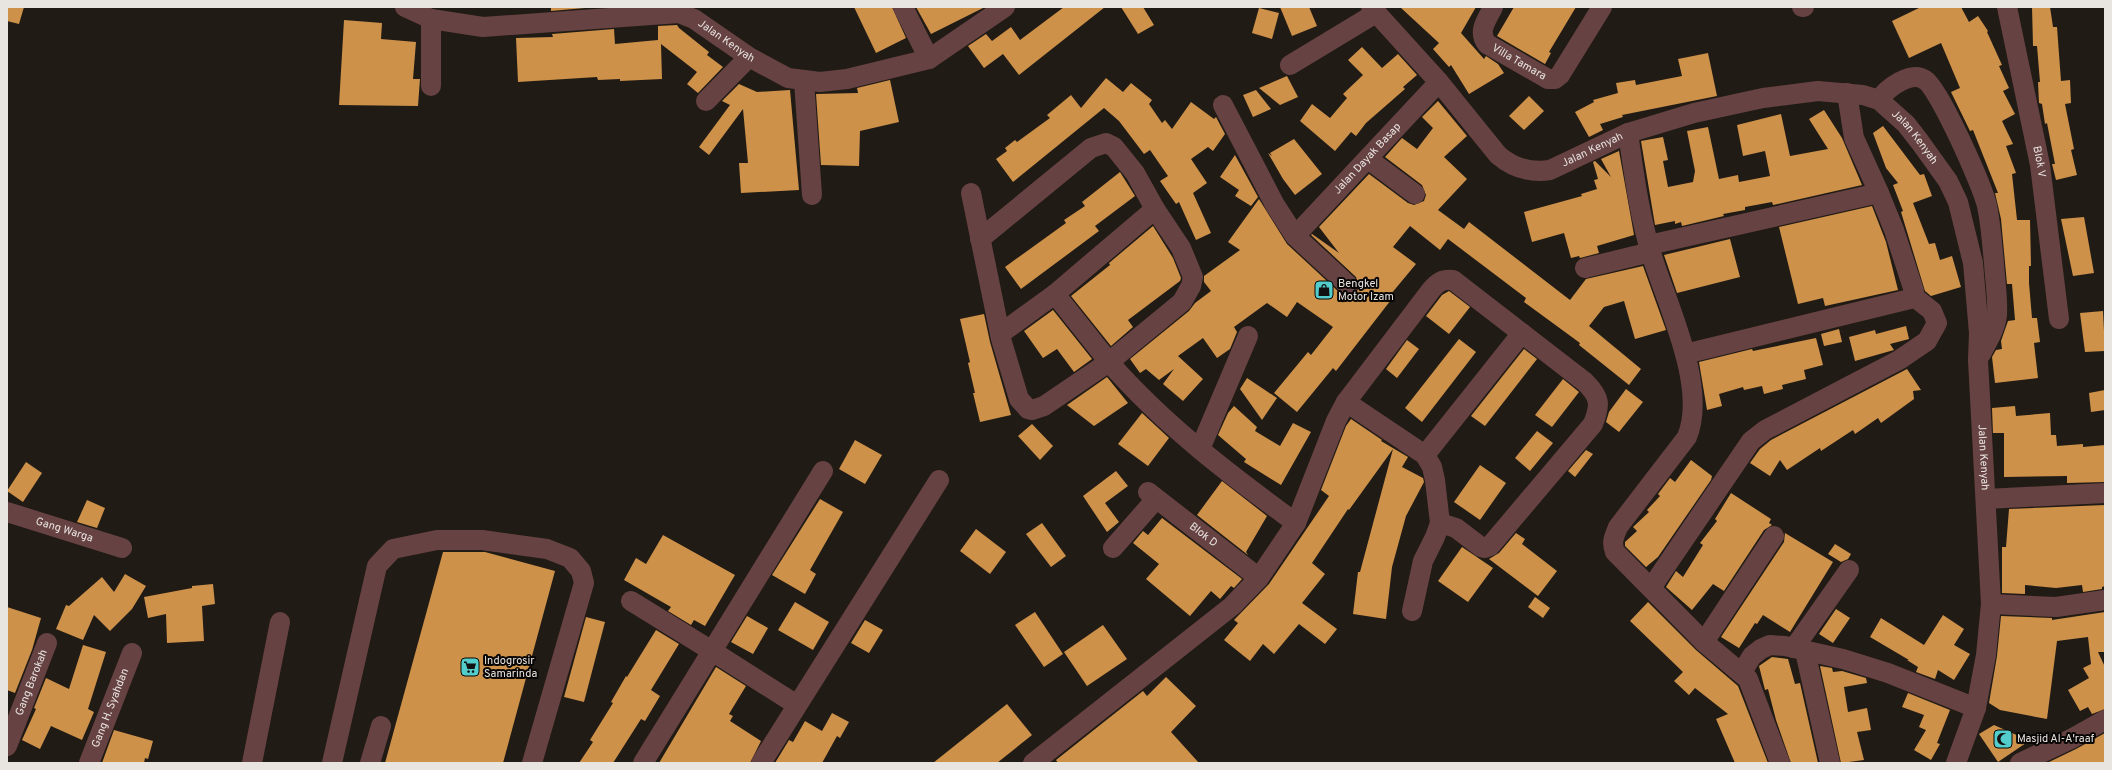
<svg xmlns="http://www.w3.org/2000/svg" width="2112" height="770" font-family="Overpass,sans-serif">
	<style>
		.building { fill: #cd914a }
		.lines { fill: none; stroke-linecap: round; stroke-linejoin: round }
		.minor { stroke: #674243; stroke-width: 20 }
		.labels { text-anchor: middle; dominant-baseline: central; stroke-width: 4; stroke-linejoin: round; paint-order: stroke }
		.street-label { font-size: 11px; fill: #e8e4e0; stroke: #080604 }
		.poi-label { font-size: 11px; fill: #e8e4e0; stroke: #080604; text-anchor: start }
	</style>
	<rect width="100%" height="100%" fill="#211b15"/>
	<g class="building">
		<path d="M7,7H24L19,24L7,21Z"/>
		<path d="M551,7H585V8L551,11Z"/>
		<path d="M854,7H892L906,38L876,53Z"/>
		<path d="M916,7H985L931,34Z"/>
		<path d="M1064,7H1105L1019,75L1003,54L984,68L968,46L986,34L992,41L1011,27L1020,40Z"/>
		<path d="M1121,7H1143L1154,25L1138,34Z"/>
		<path d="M1280,7H1309L1317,26L1292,36Z"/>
		<path d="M1400,7H1476L1461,33L1484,59L1486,56L1498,64L1504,73L1469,94L1451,65L1449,67L1433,49L1439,43Z"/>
		<path d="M1514,7H1576L1549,52L1551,53L1545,64L1497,36Z"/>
		<path d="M1921,7H1961L1969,22L1978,16L1988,31L1987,32L2002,65L1999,66L2009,88L2003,91L2015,114L2002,121L2013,144L2006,146L2016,173L2012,174L2017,220H2030L2031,266H2029V283L2032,318H2037L2040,342L2034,343L2038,378L1995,383L1992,357L1996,350L2002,349L2001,341L2008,321L2015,320L2012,284H2007L2001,219L1995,193H1998L1973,130L1970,131L1951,92L1960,88L1941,43L1909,58L1892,21Z"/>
		<path d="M2032,7H2050L2053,27H2057L2061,81L2070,80L2071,103L2065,104L2074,149L2071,150L2077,175L2056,180L2052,164H2055L2047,123L2045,124L2042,104L2039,103L2038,82H2040L2037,46H2033Z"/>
		<path d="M1259,8L1279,13L1272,39L1252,33Z"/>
		<path d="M344,20L382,23L381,39L416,42L413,79H420L418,106L339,105Z"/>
		<path d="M677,25L679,28L709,52L707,55L723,67L698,93L687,84L697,72L661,44L662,79L620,81V79L598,80L597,77L518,82L516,38L553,37L552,34L614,29L615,44L658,40V26Z"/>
		<path d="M1362,47L1382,68L1398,54L1417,75L1403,87L1405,89L1366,123L1356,136L1351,132L1335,151L1300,121L1312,104L1330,118L1347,98L1343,94L1363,75L1348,60Z"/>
		<path d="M1708,53L1717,96L1622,115L1623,117L1600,124L1603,130L1589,137L1575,112L1594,102L1593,100L1618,93L1616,83L1635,80L1636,85L1682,76L1678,59Z"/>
		<path d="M1287,76L1298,97L1280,105L1259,88Z"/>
		<path d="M1106,78L1123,92L1131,83L1152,100L1149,104L1162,123L1165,120L1172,129L1191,102L1214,119L1216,117L1225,134L1213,151L1208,147L1191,159L1207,183L1193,193L1211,233L1196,240L1179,202L1176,204L1160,181L1168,176L1150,150L1144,154L1119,121L1104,108L1013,182L996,159L1007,151L1005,148L1015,140L1017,142L1050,118L1047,115L1071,95L1081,108Z"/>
		<path d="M890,80L899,122L860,131L859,166L821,165L816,94L858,93L857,88Z"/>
		<path d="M739,84L757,92L790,90L799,190L741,193L739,163H748L743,109L709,155L699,147L730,105L722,101Z"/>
		<path d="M1256,90L1271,109L1253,117L1243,95Z"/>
		<path d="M1529,96L1544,111L1524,130L1509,116Z"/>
		<path d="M1438,101L1467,136L1444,157L1467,179L1438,210L1464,229L1469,222L1570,300L1586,279L1643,266L1666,330L1635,339L1624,301L1604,307L1589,326L1641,369L1629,385L1579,345L1580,343L1524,302L1526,298L1448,239L1440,250L1410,226L1393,247L1416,264L1391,294L1394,296L1336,371L1333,368L1297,412L1274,393L1308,352L1311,355L1333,327L1297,302L1287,317L1267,303L1234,327L1237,332L1230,349L1217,358L1203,338L1178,356L1203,379L1183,401L1163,384L1174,369L1159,380L1146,369L1140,373L1130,359L1189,311L1195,303L1211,291L1204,282V276L1240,250L1228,242L1259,199L1287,244L1341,294L1351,296L1356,293L1359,287L1356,277L1311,235L1312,234L1339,253L1319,227L1369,174L1408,203L1414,205L1424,201L1426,195L1422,185L1385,157L1402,138L1417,149L1433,128L1422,117Z"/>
		<path d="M1824,110L1842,138L1862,185L1773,205L1772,202L1745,207V210L1723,214L1724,216L1682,226L1681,222L1675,224V221L1655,225L1641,141L1663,137L1668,160L1663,161L1668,187L1693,182L1695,171L1687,131L1708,127L1719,179L1738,175L1739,182L1770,176L1765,151L1743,156L1737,125L1781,114L1790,156L1828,149L1809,119Z"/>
		<path d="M1883,126L1920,175L1924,174L1932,196L1913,203L1929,244L1935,243L1940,260L1952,256L1961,287L1931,296L1925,291L1901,212L1903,211L1893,185L1898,183L1886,168L1873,133Z"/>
		<path d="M1294,139L1322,174L1295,195L1283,179L1268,153L1272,156L1270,153Z"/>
		<path d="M1619,151L1634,235L1597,246L1599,253L1580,258L1579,256L1571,258L1564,233L1532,242L1524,212L1582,196L1581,194L1597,189L1594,180L1598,179L1593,162L1595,161L1611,177L1601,159Z"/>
		<path d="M1235,155L1258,197L1251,206L1235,196L1239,190L1220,177Z"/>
		<path d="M1120,172L1135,196L1095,226L1099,231L1021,289L1005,267L1066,223L1064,220L1085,206L1082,202Z"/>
		<path d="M1872,206L1886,242L1898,290L1825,306L1823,298L1798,304L1779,227Z"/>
		<path d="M2084,217L2094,273L2073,276L2061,219Z"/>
		<path d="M1153,226L1173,258L1181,278L1180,281L1128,320L1133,327L1111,346L1071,296L1110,265L1109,263Z"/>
		<path d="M1730,239L1740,277L1677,293L1664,255Z"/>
		<path d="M1449,291L1470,307L1449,334L1426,316L1442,295Z"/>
		<path d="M1053,310L1092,359L1074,372L1057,349L1043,358L1024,331Z"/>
		<path d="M2103,311L2105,351L2085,352L2080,313Z"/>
		<path d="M984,314L990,342L1011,415L980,422L973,393H975L968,363L970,362L960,319Z"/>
		<path d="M1906,326L1909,339L1890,344L1894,350L1855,361L1849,337L1875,330L1876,334Z"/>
		<path d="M1839,329L1842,342L1824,346L1821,334Z"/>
		<path d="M1816,338L1823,365L1804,370L1806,379L1782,385L1783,389L1764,394L1762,386L1744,390L1743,387L1719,394L1722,406L1707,410L1699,362L1752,349L1753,351Z"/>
		<path d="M1459,339L1476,352L1422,422L1405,408Z"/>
		<path d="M1407,340L1419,349L1397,378L1386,369Z"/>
		<path d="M1524,349L1537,359L1485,426L1471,416Z"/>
		<path d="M1907,369L1921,390L1913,391L1914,399L1881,423L1878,418L1855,434L1853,430L1821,451L1820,448L1787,470L1780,460L1770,476L1750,463L1760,449L1771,440Z"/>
		<path d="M1107,377L1128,403L1094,426L1067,405Z"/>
		<path d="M1247,378L1277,398L1262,420L1240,389Z"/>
		<path d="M1563,379L1579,392L1552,427L1535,415Z"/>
		<path d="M1626,389L1643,402L1619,432L1606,422L1609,412Z"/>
		<path d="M2105,390V410L2091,412L2089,393Z"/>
		<path d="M1234,406L1257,427L1255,431L1280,446L1293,423L1311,432L1281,485L1244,462L1246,459L1218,435L1228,413Z"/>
		<path d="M2015,406L2016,416L2050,413L2051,435H2056L2057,446L2083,444V447L2105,445V482L2067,483V476L2004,477V433H1993L1992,408Z"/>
		<path d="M1142,413L1169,438L1148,466L1118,444Z"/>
		<path d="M1351,419L1382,440L1381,441L1408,457L1402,467L1423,478L1424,482L1406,516L1392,567L1386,619L1353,614L1358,572H1360L1393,449L1349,510L1348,509L1312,563L1325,574L1302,603L1337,629L1325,644L1299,624L1274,654L1263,644L1250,661L1224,640L1238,623L1234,620L1269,584L1329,496L1321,490L1346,426Z"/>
		<path d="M1032,424L1053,446L1040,460L1018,436Z"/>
		<path d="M1537,431L1553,443L1530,471L1515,458Z"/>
		<path d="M855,440L882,455L865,484L839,469Z"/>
		<path d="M1586,450L1593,454L1575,477L1568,471Z"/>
		<path d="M1691,460L1712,476L1711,480L1658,557L1646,567L1625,546V542L1637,531L1633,527L1649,512L1647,510L1660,496L1658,494L1670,478L1675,482Z"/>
		<path d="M26,462L42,473L23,502L7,491Z"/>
		<path d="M1480,465L1506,483L1480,520L1454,502Z"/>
		<path d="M1116,471L1128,486L1105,503L1119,522L1107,532L1083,496Z"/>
		<path d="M1222,481L1267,516L1246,552L1248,555L1197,515Z"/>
		<path d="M1731,493L1771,519L1769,523L1772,525L1764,530L1724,591L1713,584L1692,610L1666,587L1676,571L1683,577L1703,545L1700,543L1717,521L1715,519Z"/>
		<path d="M820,499L843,512L810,570L816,574L805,594L772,575Z"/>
		<path d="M87,500L105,508L97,528L77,522Z"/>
		<path d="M2105,505V586L2102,587V589L2083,592L2082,585L2056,588L2025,585V594L2002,593V547H2006L2009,509Z"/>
		<path d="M1162,518L1242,579L1234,588L1231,586L1220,599L1211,591L1190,616L1146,579L1159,564L1133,543L1143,531L1148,535Z"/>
		<path d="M1042,523L1066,556L1051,567L1026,534Z"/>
		<path d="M976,529L1006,552L990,574L960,551Z"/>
		<path d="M1516,533L1525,539L1522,544L1557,571L1538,596L1489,559L1499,553Z"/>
		<path d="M1785,533L1833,562L1790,632L1763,615L1757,624L1755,623L1739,648L1721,637L1784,542Z"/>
		<path d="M663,535L735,575L705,626L694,620L691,625L668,611L671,607L624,580L636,558L646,564Z"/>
		<path d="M1835,544L1851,554L1848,559L1841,562L1828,554Z"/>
		<path d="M1462,547L1493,568L1468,602L1438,581Z"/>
		<path d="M443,552H485L555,571L503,763H385Z"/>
		<path d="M125,574L146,586L132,609L110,631L94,615L83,640L56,629L66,605L69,606L102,577L114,592Z"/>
		<path d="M213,584L215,604L202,606L204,641L167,643L166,614L148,618L144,597L192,588V586Z"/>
		<path d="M1535,597L1550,608L1543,618L1528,607Z"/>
		<path d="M795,602L829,622L813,650L778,630Z"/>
		<path d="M1648,602L1696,650L1738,686L1768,763H1735L1716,719L1728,714L1695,688L1689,695L1674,681L1683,672L1630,621Z"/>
		<path d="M7,607L41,618L32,650L15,693L7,690Z"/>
		<path d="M1836,609L1850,618L1833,643L1819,634Z"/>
		<path d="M1035,612L1063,654L1044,667L1015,625Z"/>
		<path d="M2105,612V652H2098L2105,667V709L2092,714L2088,707L2080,711L2068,690L2089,678L2083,668L2091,664L2088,637L2057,641L2047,719L2000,710L1989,703L1997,656L2001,616L2052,618V620Z"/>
		<path d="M1943,615L1964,629L1954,645L1970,654L1954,680L1938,670L1935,679L1916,672L1918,667L1907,660H1909L1870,637L1881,618L1924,645Z"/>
		<path d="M747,616L768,628L753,654L731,642Z"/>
		<path d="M586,617L605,622L584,702L564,697Z"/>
		<path d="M865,620L883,630L869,653L851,643Z"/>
		<path d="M1103,625L1127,659L1087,686L1064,652Z"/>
		<path d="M656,630L679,644L651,690L660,696L645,721L641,719L613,763H579L593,742L590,740L613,703L611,702L626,676L627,677Z"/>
		<path d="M83,645L106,652L88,709L94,712L82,740L51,726L40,749L22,740L36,709L34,708L46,678L69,689Z"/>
		<path d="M1772,657L1788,659L1795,684L1800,683L1818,763H1791L1776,720L1768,689L1765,690L1759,666Z"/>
		<path d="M1820,666L1832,668L1833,672L1842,671L1866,678L1867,683L1844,687L1848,712L1867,708L1871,730L1857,732L1864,760L1841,763Z"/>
		<path d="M716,667L746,686L729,714L733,716L730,721L761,741L750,763H659Z"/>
		<path d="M1166,677L1196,706L1171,732L1199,763H1058L1056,760L1143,691L1147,696Z"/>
		<path d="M1908,693L1950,710L1937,743L1940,744L1931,760L1914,750L1926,730L1919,727L1924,715L1902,707Z"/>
		<path d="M1007,704L1032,735L997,763H933Z"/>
		<path d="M832,713L849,722L840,738L837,736L822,763H775L789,740L793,742L805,721L822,731Z"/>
		<path d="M1994,725L2021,737L2026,743L1998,762L1979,734Z"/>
		<path d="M114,730L153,741L148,759L145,758L144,763H102Z"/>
		<path d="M2105,733V763H2047L2076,749Z"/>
	</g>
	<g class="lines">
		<g class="minor">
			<path id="s1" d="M405,7L431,19L483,27L679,13L694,19L749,57L788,78L820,82L847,79L929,59L1005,7"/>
			<path d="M903,7L929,59"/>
			<path id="s2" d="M1371,7L1439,82L1498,155C1513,168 1531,173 1550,170L1628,133L1694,113L1763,98L1818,91L1863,95L1879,100L1906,124L1920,142L1948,181L1958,202L1973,263L1979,333L1978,360L1991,604L1986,655L1976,708L1956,763"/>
			<path id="s3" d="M1493,7C1487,20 1477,31 1487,44L1548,79H1555L1560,75L1602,7"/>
			<path d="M1802,7H1804"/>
			<path id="s4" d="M2007,7L2040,165L2059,319"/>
			<path d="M1290,65L1376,13"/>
			<path d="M804,81L812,195"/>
			<path d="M431,86V19"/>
			<path d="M1879,100C1887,88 1911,70 1925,80C1939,88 1983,187 1987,206C1991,225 1992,244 1994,263C1995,280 1998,298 1997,315C1996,328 1987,342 1981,354"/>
			<path d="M706,101L749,57"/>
			<path d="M1223,105L1275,205L1295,236L1348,285"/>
			<path d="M1628,133C1634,173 1639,214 1651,253C1666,303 1708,386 1687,437L1618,527C1614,537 1611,542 1615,552L1704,642L1748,679L1780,763"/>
			<path d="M1368,159L1415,194"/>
			<path d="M971,193L1001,339L1019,399L1028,409L1032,410L1044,406L1109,362C1163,424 1230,475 1296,523"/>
			<path id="s5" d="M1295,236L1439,82"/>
			<path d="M980,239L1091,148L1106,143L1114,147L1135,173L1155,209L1181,248L1193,277L1191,286L1182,302L1109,362L1055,294"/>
			<path d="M1649,245L1879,193"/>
			<path d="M1585,268L1651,252"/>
			<path d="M1000,334L1055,294L1155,209"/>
			<path d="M1685,354L1910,299L1913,296L1914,291L1894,230L1879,193L1854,138L1847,93"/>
			<path d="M1346,402L1425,455L1432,467L1435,480L1440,523L1435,537L1423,561L1412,611"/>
			<path d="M1200,449L1248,336"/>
			<path d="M1425,455L1522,333"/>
			<path id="s6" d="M1148,492L1259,578"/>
			<path d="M1986,499L2105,493"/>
			<path id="s7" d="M7,512L122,548"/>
			<path d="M1113,548L1156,499"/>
			<path d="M1651,588L1751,441L1765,430L1899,360L1927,341L1937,323L1932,311L1913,296"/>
			<path d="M631,601L712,651L823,471"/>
			<path d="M1991,604L2056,607L2105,600"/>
			<path d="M1704,642L1774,536"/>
			<path d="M1794,648L1849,570"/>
			<path d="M1805,651L1830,763"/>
			<path d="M1742,672L1752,656L1761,649L1770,645L1785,646L1843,659L1888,673L1976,708"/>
			<path id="s8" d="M7,746L47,643"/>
			<path id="s9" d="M89,763L132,653"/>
			<path d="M252,763L280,622"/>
			<path d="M332,763L377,566L393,549L437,540H482L547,549L570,558L581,571L584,583L532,763"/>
			<path d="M370,763L381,726"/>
			<path d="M643,763L712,651L797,705"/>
			<path d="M761,763L939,480"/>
			<path d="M1033,763L1232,606L1259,578L1296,523L1336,421L1346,402L1431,290C1438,282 1442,279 1453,280L1585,382C1600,397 1601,404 1593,424L1490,546L1485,548L1481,547L1456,528L1440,523"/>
			<path d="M2020,763L2071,739L2105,720"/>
		</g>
	</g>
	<defs>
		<symbol id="shop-square" viewBox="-11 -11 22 22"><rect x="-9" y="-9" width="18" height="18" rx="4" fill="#53cdcb" stroke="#080604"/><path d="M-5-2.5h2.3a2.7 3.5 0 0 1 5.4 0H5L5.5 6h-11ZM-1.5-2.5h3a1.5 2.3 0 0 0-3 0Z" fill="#111"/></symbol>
		<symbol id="supermarket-square" viewBox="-11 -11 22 22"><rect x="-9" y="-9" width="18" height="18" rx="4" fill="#53cdcb" stroke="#080604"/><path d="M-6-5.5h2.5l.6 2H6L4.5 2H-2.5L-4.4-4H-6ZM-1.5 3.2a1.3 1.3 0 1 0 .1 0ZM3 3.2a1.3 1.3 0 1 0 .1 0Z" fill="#111"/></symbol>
		<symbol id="mosque-square" viewBox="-11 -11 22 22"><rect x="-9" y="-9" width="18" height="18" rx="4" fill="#53cdcb" stroke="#080604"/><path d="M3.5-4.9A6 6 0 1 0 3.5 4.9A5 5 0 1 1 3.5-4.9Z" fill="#111"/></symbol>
	</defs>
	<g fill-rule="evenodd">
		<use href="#shop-square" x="1313" y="279" width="22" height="22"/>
		<use href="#supermarket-square" x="459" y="656" width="22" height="22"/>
		<use href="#mosque-square" x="1992" y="728" width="22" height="22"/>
	</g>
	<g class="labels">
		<g class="street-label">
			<text stroke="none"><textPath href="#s1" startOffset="333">Jalan Kenyah</textPath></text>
			<text stroke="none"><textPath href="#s3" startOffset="77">Villa Tamara</textPath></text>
			<text stroke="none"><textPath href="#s2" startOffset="646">Jalan Kenyah</textPath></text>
			<text stroke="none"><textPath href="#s2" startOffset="298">Jalan Kenyah</textPath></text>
			<text stroke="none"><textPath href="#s5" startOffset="106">Jalan Dayak Basap</textPath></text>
			<text stroke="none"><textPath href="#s4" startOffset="158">Blok V</textPath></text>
			<text stroke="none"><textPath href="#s2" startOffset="982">Jalan Kenyah</textPath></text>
			<text stroke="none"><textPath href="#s7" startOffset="60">Gang Warga</textPath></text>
			<text stroke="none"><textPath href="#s6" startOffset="70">Blok D</textPath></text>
			<text stroke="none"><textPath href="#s8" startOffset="68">Gang Barokah</textPath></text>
			<text stroke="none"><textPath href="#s9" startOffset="59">Gang H. Syahdan</textPath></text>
		</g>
		<g class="poi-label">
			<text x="1338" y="284">Bengkel<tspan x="1338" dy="13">Motor Izam</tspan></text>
			<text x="484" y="661">Indogrosir<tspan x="484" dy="13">Samarinda</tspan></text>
			<text x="2017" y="739">Masjid Al-A'raaf</text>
		</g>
	</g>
	<rect width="2112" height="770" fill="none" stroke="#e8e4e0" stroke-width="16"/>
</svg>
